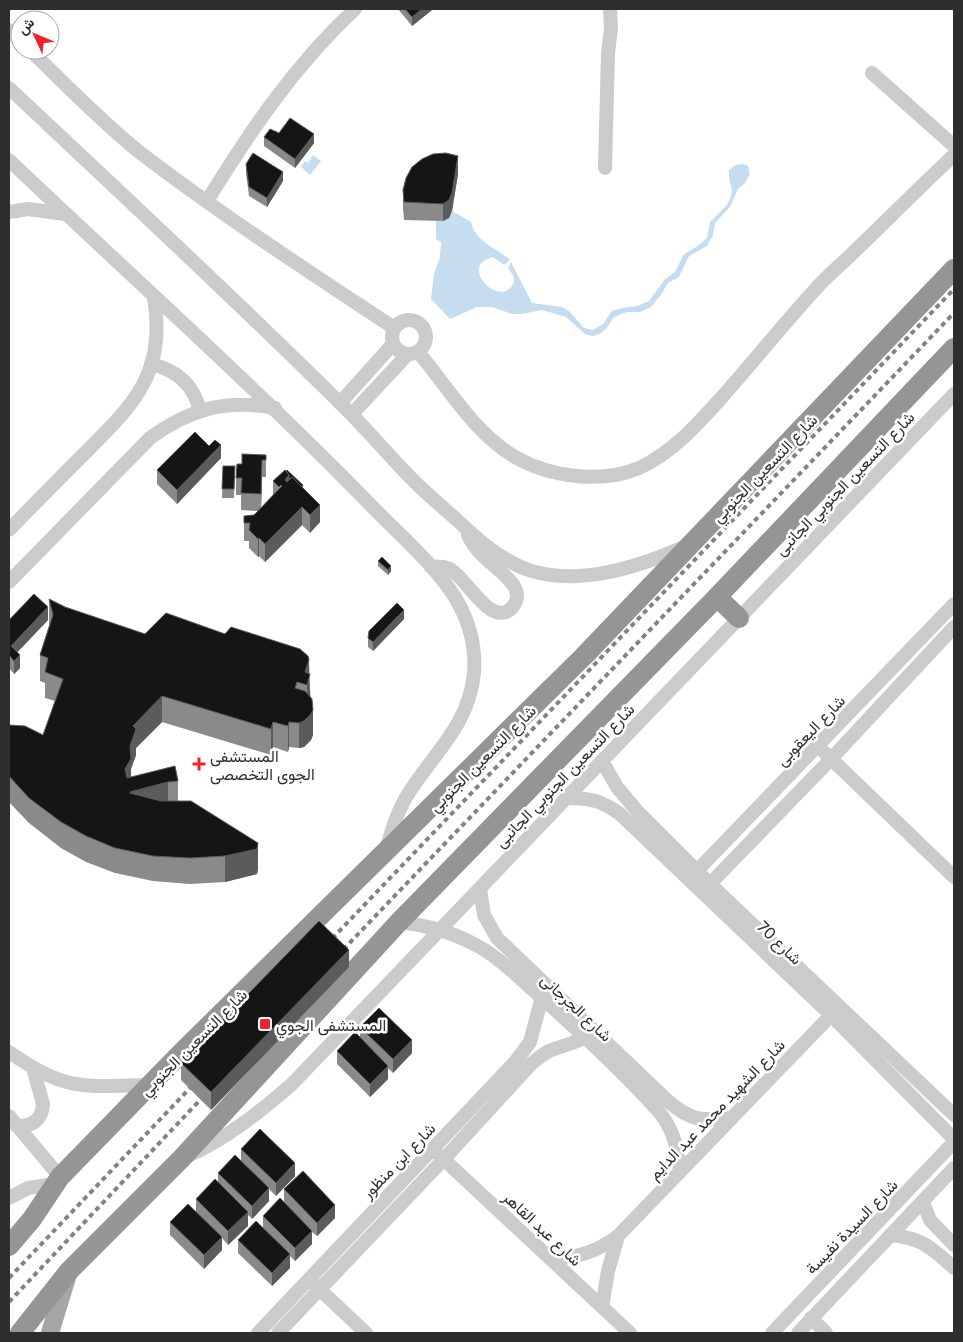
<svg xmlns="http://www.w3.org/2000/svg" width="963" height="1342" font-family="Lato,Vazirmatn,sans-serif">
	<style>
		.water { fill: #c5ddee }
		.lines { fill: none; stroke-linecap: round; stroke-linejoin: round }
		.minor { stroke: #cbcbcb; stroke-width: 14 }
		.major { stroke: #a6a6a6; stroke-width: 18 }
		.highway { stroke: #959595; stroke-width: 20 }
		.rail { stroke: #838383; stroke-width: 4; stroke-dasharray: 5 4; stroke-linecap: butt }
		.wall { fill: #8a8a8a }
		.shaded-wall { fill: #5b5b5b }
		.building { fill: #151515; stroke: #5b5b5b }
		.poi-dot { fill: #f3222a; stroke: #fff; stroke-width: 2 }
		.labels { text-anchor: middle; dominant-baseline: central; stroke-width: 5; stroke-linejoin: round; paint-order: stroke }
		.street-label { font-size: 16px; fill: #2e2e2e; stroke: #fff }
		.poi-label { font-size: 16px; fill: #2e2e2e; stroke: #fff; text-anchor: start }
	</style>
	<rect width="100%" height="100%" fill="#fff"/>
	<g class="water">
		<path d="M313,155L321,161L310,175L301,167L305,161L308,163Z"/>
		<path d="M742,164L748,166L750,174L745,183L738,189L730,207L715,223L713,235L707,246L689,256L679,277L668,283L660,296L651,307L640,312H627L614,317L606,329L600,334L593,336L585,334L566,317L542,310L522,314H512L492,307H477L450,319L431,299L434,274L440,257L441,242L436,239V221L449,218L452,211L471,222C476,243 496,247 510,260L504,265L493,257C459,265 495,304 510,288C518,281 513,275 508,268L511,262L532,303L562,307L569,311L584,328L593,330L603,324L612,311L622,308L637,306L649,301L665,279L675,272L684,254L698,246L707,238L710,222L726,206L731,197L732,189L729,179V170L736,165Z"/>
	</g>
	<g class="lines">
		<g class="minor">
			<path d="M9,30L20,41"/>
			<path d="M30,50C65,84 100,120 138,151C220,214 308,271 394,328"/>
			<path d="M872,73L954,146"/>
			<path d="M9,88C121,193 233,297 342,405C369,431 393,461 420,487C432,498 444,509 456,519C476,538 497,557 523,568C574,588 636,568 684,547"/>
			<path d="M9,160C120,266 234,367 342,476C362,496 382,517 403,537C422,556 442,576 456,599C469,621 476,647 474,673C469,724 436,751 410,791C398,809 392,829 386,850"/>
			<path d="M605,168L608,53L611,28L610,9"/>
			<path d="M207,201C251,130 294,66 355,9"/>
			<path d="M9,212L28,209L65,214"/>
			<circle cx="409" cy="337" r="17"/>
			<path d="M418,352C449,388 473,432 515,457C550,477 601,484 639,468C672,453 698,424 722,397C756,359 788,318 824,280C834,270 846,260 857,249C889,218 921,186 954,155"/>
			<path d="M151,364C177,370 194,385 200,411"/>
			<path d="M340,403L393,344"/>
			<path d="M352,414L407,355"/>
			<path d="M9,530C33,505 57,481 82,456C132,406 167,375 154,297"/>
			<path d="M431,567C438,566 443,566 450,569C466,578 486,619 506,612C511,610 514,606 516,601C518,596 517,591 514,586C501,567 479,559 468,535"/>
			<path d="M9,582L150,438C190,409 226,399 275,408"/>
			<path d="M824,752L954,877"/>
			<path d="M602,761L617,787L637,811L710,884L954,1115"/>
			<path d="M566,798C589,798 601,800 620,814L831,1015L954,1139"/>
			<path d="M691,877L954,604"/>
			<path d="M480,889L484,915L497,938L669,1102C693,1122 701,1120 732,1118"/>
			<path d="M705,889L831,759L954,627"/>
			<path d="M399,922C425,925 449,931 472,943C495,954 513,972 532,989C576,1028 621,1069 660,1113C674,1131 678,1149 680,1172"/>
			<path d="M9,1052C27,1064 46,1077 67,1082C93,1089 123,1085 149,1085"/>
			<path d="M9,1116L60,1177"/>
			<path d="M16,1125C31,1128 42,1120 43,1104L33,1068"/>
			<path d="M437,1153L630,1333"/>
			<path d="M188,1156C227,1138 260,1112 292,1084L954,394"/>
			<path d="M9,1198L28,1188L55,1184"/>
			<path d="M923,1202L930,1220L954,1245"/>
			<path d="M891,1235C922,1238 932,1248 954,1268"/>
			<path d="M550,1258C576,1259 597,1252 618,1236L837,1009"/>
			<path d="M314,1284L366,1333"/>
			<path d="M602,1307L608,1271L618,1236"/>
			<path d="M811,1318L826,1333"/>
			<path d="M258,1333L515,1062L530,1042L542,997"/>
			<path d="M278,1333L444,1159L532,1063C538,1059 543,1054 549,1051C565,1044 580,1044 593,1030"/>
			<path d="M772,1333L954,1142"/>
			<path d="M798,1333L954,1168"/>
		</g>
		<path class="major" d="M50,1333L68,1274"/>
		<g class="highway">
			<path d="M717,597L739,618"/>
			<path d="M9,1246L32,1219L60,1177L181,1053L584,656L954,269"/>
			<path d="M20,1333L69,1271L181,1159L399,922L717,597L954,348"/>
		</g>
		<g class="rail">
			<path d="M326,945L954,289"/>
			<path d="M337,956L954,313"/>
			<path d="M9,1278L190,1088"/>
			<path d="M9,1302L201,1099"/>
		</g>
	</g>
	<g class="wall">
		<path d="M398,9H432V10L412,26Z"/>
		<path d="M279,133L314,143L295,168L264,146V137Z"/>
		<path d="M246,164L283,181L267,207L249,196L246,173Z"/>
		<path d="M458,174L452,211L449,218L443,221L404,220L403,208V190Z"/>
		<path d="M266,455V477H262L261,508L273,495V481L303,488L320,522L310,533L302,525L265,562L259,556L258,557L249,548V541H244V516L254,515L258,511L241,510V495H236V478L242,464Z"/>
		<path d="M221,458L177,504L157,484V470Z"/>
		<path d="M223,466H235L234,498H222Z"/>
		<path d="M378,561L391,571L388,575L378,566Z"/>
		<path d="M49,599L65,607L145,634L309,673L313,735L311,740L304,747L299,748L289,747L288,752L273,747L271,755L162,722L136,748V755L131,769V777L178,781V801L258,869L257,874L225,882L190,884L153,881L115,873L86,862L61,848L29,823L9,802V725L43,735L55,701L45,698V683L40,681V655L49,626Z"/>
		<path d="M404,619L373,651L368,647V638Z"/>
		<path d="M9,620H48L17,652L20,668L14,674L9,668Z"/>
		<path d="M349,967L211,1110L181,1080V1063Z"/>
		<path d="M360,1027L412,1053L393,1073L388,1068V1079L370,1097L337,1064V1051L360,1038Z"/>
		<path d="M241,1149L295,1176L276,1196L269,1189V1201L252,1219L248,1215V1226L228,1245L222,1238V1250L204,1269L170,1235V1222L196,1211V1199L218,1182V1173L241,1160Z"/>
		<path d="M284,1189L335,1218L317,1236L312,1232V1244L295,1261L290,1256V1268L272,1286L238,1253V1240L263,1228V1216L284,1202Z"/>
	</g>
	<g class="shaded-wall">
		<path d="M422,9H432V10L412,26V17Z"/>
		<path d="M314,134V143L295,168V159Z"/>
		<path d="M458,156V174L452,211L449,218L443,221V204Z"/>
		<path d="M283,172V181L267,207V198Z"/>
		<path d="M221,445V458L177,504V490Z"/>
		<path d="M262,460V477L261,511V494Z"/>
		<path d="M289,475V492L285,480Z"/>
		<path d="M320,505V522L310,533V515Z"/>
		<path d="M302,507V525L265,562V544Z"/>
		<path d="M259,538V556L258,557V539Z"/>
		<path d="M391,566V571L388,575V570Z"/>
		<path d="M48,607V620L12,658L11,646Z"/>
		<path d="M404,610V619L373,651V642Z"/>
		<path d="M20,655V668L14,674V661Z"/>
		<path d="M309,660L310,699L307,711V685L305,672Z"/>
		<path d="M162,696V722L136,748V755L131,769V785L125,795V769L130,746L133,726Z"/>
		<path d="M313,710V735L311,740L304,747L299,748V723Z"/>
		<path d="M273,722V747L271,755V729Z"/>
		<path d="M289,722V747L288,752V726Z"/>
		<path d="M168,782V808L130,818V792Z"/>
		<path d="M258,843V869L257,874L225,882V856Z"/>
		<path d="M349,950V967L211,1110V1092Z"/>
		<path d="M412,1040V1053L393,1073V1059Z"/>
		<path d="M388,1066V1079L370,1097V1084Z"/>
		<path d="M295,1163V1176L276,1196V1183Z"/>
		<path d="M269,1188V1201L252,1219V1206Z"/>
		<path d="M335,1205V1218L317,1236V1223Z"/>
		<path d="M248,1212V1226L228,1245V1231Z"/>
		<path d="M312,1231V1244L295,1261V1248Z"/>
		<path d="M222,1237V1250L204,1269V1255Z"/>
		<path d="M290,1254V1268L272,1286V1273Z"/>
	</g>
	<g class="building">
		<path d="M405,9H422L412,17Z"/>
		<path d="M290,118L314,134L295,159L264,137L270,129L279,133Z"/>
		<path d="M253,153L283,172L267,198L249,187L246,164Z"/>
		<path d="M446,153L458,156L452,193L449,200L443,204L404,202L403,190L406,178L412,167L422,159L433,154Z"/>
		<path d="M195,432L209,446L215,440L221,445L177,490L157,470Z"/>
		<path d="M242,454L266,455V460H262L261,494L241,493L242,478H236L237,464H242Z"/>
		<path d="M223,466H235L234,489H222Z"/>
		<path d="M285,470L289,475L285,480L287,482L292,477L320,505L310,515L302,507L265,544L259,538L258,539L249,530L250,523H244V516L254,515L282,486L281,485L279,487L273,481Z"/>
		<path d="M287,470L303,485L302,487L292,477L289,479V475L286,471Z"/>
		<path d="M382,557L391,566L388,570L378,561Z"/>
		<path d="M34,594L48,607L11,646L20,655L14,661L9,655V620Z"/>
		<path d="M49,599L65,607L145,634L166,613L225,634L231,627L300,649L308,656L309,660L305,672L310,674L307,685L297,682L295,688L305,691L312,699L313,710L311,714L304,721L299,723L289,722L288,726L273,722L271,729L162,696L133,726L136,729L130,746L131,759L125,769L127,778L175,766L178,781L168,782L130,792V793L161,801H191L258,843L257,849L225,856L190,858L153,856L115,848L86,836L61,822L29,798L9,776V725L25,726L43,735L63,679L45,672L48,658L40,655L53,615Z"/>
		<path d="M397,603L404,610L373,642L368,638L369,631Z"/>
		<path d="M319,921L349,950L211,1092L181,1063Z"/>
		<path d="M379,1008L412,1040L393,1059L360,1027Z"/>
		<path d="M355,1032L388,1066L370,1084L337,1051Z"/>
		<path d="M260,1129L295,1163L276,1183L241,1149Z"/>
		<path d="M235,1155L269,1188L252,1206L218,1173Z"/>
		<path d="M303,1171L335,1205L317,1223L284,1189Z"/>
		<path d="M215,1179L248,1212L228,1231L196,1199Z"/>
		<path d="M280,1198L312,1231L295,1248L263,1216Z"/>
		<path d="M188,1204L222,1237L204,1255L170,1222Z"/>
		<path d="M256,1221L290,1254L272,1273L238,1240Z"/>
	</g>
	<g class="poi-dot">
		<path d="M196.5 756.5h5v5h5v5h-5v5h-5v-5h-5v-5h5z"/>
		<rect x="259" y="1018" width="12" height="12" rx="2.5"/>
	</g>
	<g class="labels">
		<g class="street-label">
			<text transform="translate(764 468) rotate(-46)">شارع التسعين الجنوبي</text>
			<text transform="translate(844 483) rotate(-46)">شارع التسعين الجنوبي الجانبى</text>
			<text transform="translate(810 730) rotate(-46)">شارع اليعقوبى</text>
			<text transform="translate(482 758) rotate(-45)">شارع التسعين الجنوبي</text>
			<text transform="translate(564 775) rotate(-46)">شارع التسعين الجنوبي الجانبى</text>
			<text transform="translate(780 942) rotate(44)">شارع 70</text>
			<text transform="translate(577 1007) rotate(43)">شارع الجرجانى</text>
			<text transform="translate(193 1042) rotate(-45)">شارع التسعين الجنوبي</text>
			<text transform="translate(716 1109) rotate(-46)">شارع الشهيد محمد عبد الدايم</text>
			<text transform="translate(398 1160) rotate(-46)">شارع ابن منظور</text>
			<text transform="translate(851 1226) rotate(-46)">شارع السيدة نفيسة</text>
			<text transform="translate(543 1228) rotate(43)">شارع عبد القاهر</text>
		</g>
		<g class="poi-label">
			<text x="210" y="755">المستشفى<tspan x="210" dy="18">الجوى التخصصى</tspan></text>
			<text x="276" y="1024">المستشفى الجوي</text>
		</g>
	</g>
	<rect width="963" height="1342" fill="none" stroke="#2e2e2e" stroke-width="20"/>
	<g transform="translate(35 35) rotate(314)"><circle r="24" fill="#ffffff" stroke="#ababab"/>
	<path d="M0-4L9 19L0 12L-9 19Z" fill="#f3222a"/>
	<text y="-8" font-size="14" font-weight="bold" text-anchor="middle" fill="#2e2e2e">ش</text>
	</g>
</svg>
